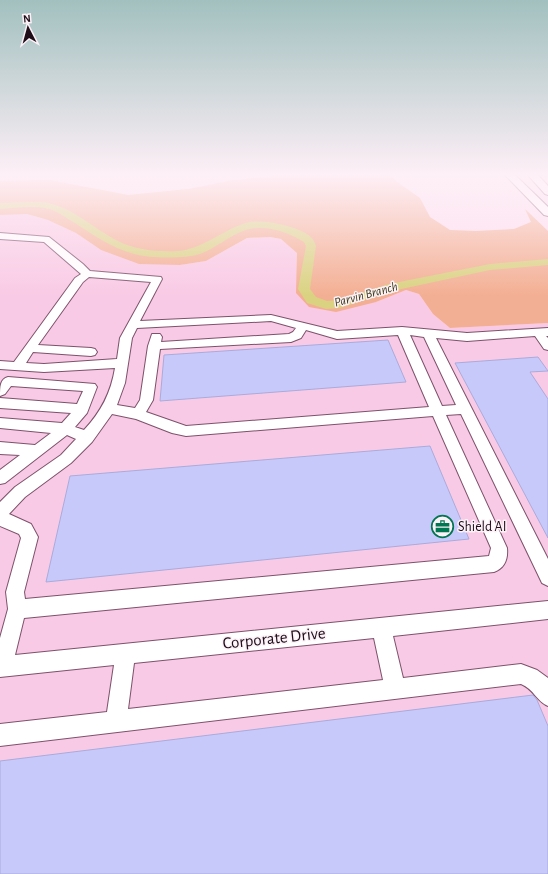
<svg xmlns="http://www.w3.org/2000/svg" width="548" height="874" font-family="'Alegreya Sans',sans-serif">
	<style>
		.built { fill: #f9cae5 }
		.green { fill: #f3af93 }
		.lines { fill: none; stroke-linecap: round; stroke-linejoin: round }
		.river { fill: #dad281; fill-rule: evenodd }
		.building { fill: #c7c9fa; stroke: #a9abdb }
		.minor-casing { stroke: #7d516b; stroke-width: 2 }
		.major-casing { stroke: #7d516b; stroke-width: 2 }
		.minor { fill: #fff; fill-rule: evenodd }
		.major { fill: #fff; fill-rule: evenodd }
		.labels { text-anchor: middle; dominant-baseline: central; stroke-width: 3; stroke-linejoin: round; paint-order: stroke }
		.far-water-label { font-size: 13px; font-style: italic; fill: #3e3a17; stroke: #fcf1f7 }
		.poi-label { font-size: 14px; fill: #1e0d18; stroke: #fcf1f7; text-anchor: start }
		.near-street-label { font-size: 17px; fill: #1e0d18; stroke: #fcf1f7 }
	</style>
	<rect width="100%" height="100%" fill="#fcddee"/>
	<path class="built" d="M4,214H27L48,220L76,233L101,250L180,265L206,261L247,238L270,237L281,239L297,252V266L376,302L406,290L419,294L433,314L450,328L548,323V874H0V215Z"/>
	<path class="green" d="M283,174H391L390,175L400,184L420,198L430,217L450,230L476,231L514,229L531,222L525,209L548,231V323L450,328L433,314L419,294L406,290L376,302L336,312L309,307L296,293L297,253L281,239L270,237L247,238L206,261L180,265L139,264L101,250L76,233L48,220L27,214L0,215V181L50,180L128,195L188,189L228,181Z"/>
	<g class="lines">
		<path class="river" d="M34,202C40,202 47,202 52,204C75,210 95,229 116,240C134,250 157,252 178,251C201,249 219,233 240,225C256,218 278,223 294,228C304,232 313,235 316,246L310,289L316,297L327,301L339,300L389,284L490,264L548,259V265L490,270L392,291L340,308L326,309L307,303L298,289L306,246L304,242C288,232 266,224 246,230C230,235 216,248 200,254C187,258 169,258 155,257C125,256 102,241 78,225C69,220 59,212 49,209C34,205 15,208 0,209V203Z"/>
	</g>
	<g class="building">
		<path d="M388,340L406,382L160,401L164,355Z"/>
		<path d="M538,357L548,371L530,372L548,399V538L455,363Z"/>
		<path d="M430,446L469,539L46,582L70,476Z"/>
		<path d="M533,695L537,700L548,726V874H0V761Z"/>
	</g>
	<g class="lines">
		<defs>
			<path id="minor" d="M0,233L49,237L83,264L90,271L161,277L162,279L140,321L271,315L337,331L402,327L467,333L548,328V336H546L548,338V350L544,349L535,336L467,341L436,338L548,559V586L542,583L461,414L446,415L507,548C508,559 505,568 494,572L24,618L15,655L548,601V619L393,636L403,678L521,664L537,670L548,678V706C537,702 534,689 521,684L0,746V724L107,712L114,665L0,677V638L8,609L6,592L21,538L19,534L0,526V502L15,487L61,455L76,439L67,435L5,483L0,484V470L20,455L0,454V442L35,445L51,433L0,428V418L62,423L71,413L0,408V398L77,404L83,391L11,386L5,394L0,396C0,387 0,379 8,377L95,384L97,387L87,413L75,427L84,430C101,412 111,393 115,368L44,372L0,369V361L14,362L75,278L81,274L44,242L0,239ZM89,277L151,282L120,338L117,359L44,364L26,363L33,352L91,356L95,355L97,352L95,349L91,348L38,345L83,282ZM271,321L296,328L293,332L289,334L161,342L162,337L160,334H152L148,346L140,400L135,408L117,405L125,383L132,338L137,328ZM306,330L337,339L398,335L429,407L186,426L146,412L153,400L160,349L291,342L301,338ZM410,335L424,337L456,405L442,406ZM112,414L136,419L172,433L186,436L433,416L491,548L489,556L25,599L24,592L38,537L31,524L9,514L25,497L71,463L92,442ZM374,638L383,680L128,709L134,663Z"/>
			<g id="major">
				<path d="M504,174H514L548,207V216L544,215Z"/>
				<path d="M527,174H537L548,186V195L545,194Z"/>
			</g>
		</defs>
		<use href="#minor" class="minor-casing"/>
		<use href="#major" class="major-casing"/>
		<use href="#minor" class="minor"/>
		<use href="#major" class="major"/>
	</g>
	<linearGradient id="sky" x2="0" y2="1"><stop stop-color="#a2c0bf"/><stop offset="0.59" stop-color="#fef0f7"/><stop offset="1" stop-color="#fef0f7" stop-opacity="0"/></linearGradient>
	<rect width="548" height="296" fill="url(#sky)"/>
	<defs>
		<symbol id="office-ring" viewBox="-11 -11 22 22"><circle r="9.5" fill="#fcf1f7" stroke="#007651" stroke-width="1.5"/><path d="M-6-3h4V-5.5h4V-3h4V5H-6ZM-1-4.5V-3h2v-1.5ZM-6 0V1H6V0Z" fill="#007651"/></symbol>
	</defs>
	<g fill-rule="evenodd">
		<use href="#office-ring" x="430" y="514" width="25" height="25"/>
	</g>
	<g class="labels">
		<g class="far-water-label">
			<text transform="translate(366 295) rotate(-15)">Parvin Branch</text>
		</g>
		<g class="poi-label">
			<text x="458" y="527">Shield AI</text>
		</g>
		<g class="near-street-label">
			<text transform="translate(274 638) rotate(-6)">Corporate Drive</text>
		</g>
	</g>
	<g transform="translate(28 28) rotate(354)" stroke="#fcf1f7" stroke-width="3" paint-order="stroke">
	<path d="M0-3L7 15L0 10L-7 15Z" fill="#1e0d18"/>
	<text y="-6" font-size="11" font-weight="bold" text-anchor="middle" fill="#1e0d18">N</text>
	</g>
</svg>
